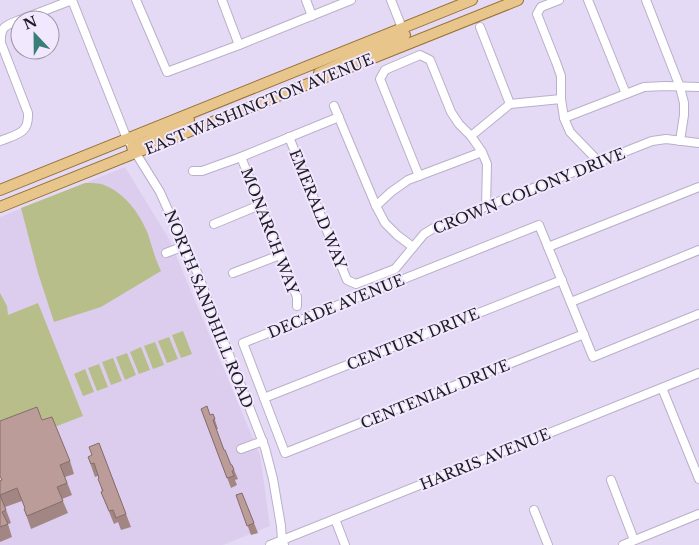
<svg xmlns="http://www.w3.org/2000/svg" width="699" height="545" font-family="'Libre Baskerville',serif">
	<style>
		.built { fill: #dccdef }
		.green { fill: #b7be8a }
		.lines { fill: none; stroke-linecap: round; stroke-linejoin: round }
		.minor-casing { stroke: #baafc9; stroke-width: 10 }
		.major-casing { stroke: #977034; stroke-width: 12 }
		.minor { stroke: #fff; stroke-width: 8 }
		.major { stroke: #e8c58b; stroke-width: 10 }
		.wall { fill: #a28684 }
		.building { fill: #bc9c99; stroke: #846d6b }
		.labels { text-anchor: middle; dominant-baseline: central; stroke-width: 4; stroke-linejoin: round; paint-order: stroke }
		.street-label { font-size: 15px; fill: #1e1a23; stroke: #f1e8fe }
	</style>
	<rect width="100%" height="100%" fill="#e5daf5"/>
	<path class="built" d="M125,167L169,239L260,455L270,526L223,545H0V217Z"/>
	<g class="green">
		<path d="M85,183C91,183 99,183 104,185C125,193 140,214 148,234C152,246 155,259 161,271L101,307L54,322L38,273L21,208Z"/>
		<path d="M0,293L7,306L8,315L38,303L83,416L47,430L41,416L3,431L0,424Z"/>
		<path d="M183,331L192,354L181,358L172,335Z"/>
		<path d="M169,337L178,359L167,363L158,341Z"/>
		<path d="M155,342L164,365L153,369L144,346Z"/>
		<path d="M141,347L150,370L139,374L130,352Z"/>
		<path d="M127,353L136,375L125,380L116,357Z"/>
		<path d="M113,358L122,381L111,385L102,362Z"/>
		<path d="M99,364L108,387L97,391L88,368Z"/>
		<path d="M85,369L94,392L83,396L74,374Z"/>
	</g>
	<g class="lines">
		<defs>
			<g id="minor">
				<path d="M72,0L127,139L160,192L184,246L197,272L233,365L265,448L273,479L281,526L282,540L284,545"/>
				<path d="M136,0L167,72L239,45L351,0"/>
				<path d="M222,0L239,45"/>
				<path d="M306,0L312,16"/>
				<path d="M391,0L404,33"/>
				<path d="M559,0L541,7L537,14L556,62L561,76V99"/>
				<path d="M588,0L626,94"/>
				<path d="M646,0L680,87L684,103V115L680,141"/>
				<path d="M20,20L72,0"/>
				<path d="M480,27L510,104"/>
				<path d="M334,106L376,206L385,223L397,235L413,247"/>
				<path d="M564,118L644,87L665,86L699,87"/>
				<path d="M471,136L510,104L561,99L564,118L570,132L599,162"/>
				<path d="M289,137L347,280L356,284L395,269L424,234L437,226L652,141L666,139L699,143"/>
				<path d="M0,141C17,134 29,134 28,113L1,43C0,26 6,25 20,20"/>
				<path d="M241,157L297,297V306"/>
				<path d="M193,171H202L241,157L339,117"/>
				<path d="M419,176L380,79L385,70L420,55L430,60L451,112L459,124L471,136L482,152L487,164L486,207"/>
				<path d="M376,206L391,192L408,180L482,152"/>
				<path d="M214,224L260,205"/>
				<path d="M548,247L699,187"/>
				<path d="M166,253L184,246"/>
				<path d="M233,273L280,255"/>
				<path d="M571,302L699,250"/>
				<path d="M584,334L285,453L243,343L539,225L593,357L699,314"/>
				<path d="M662,388L699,479"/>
				<path d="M264,398L562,280"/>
				<path d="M241,449L263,441"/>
				<path d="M611,480L634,540"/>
				<path d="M534,510L548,545"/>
				<path d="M335,519L345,545"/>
				<path d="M270,545L699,373"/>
				<path d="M623,545L699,514"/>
			</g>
			<g id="major">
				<path d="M319,73L405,35"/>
				<path d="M132,147L148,141L189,120"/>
				<path d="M0,190L472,0"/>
				<path d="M0,207L518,0"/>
			</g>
		</defs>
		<use href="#minor" class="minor-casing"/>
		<use href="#major" class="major-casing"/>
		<use href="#minor" class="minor"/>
		<use href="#major" class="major"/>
	</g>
	<g class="wall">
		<path d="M201,409L210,415L213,414L218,429H216L224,450L231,465H232L238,479L235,480L237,485L231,488Z"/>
		<path d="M42,420L70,461L74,474L65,477L72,495L62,499L68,513L31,529L24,509L25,508L22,501L5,507L11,523L8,524L12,537L0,542V481L1,480Z"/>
		<path d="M99,443L131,527L121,530L118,522L114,524L101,492L102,491L98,476L95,477L88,457L92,455Z"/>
		<path d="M242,493L258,533L251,535L236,495Z"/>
	</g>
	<g class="building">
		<path d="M207,406L210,415L213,414L215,419L213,420L224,450H225L231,465H232L234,470L232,471L234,476L227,478L201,409Z"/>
		<path d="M37,407L42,420L52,417L70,461L60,465L67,483L57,487L63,501L27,516L24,509L25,508L17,488L0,495V481L2,480L0,476V421Z"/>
		<path d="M99,443L126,514L116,518L113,510L109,511L101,492L103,491L98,479L99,478L94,463L91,464L88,457L92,455L89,447Z"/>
		<path d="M242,493L254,523L247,526L236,495Z"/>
		<path d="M0,495L6,510L2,512L8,524L0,527Z"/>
	</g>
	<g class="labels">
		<g class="street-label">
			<text transform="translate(259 104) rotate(-22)">EAST WASHINGTON AVENUE</text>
			<text transform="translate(529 191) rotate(-22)">CROWN COLONY DRIVE</text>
			<text transform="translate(318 209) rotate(68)">EMERALD WAY</text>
			<text transform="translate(270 231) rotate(69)">MONARCH WAY</text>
			<text transform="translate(336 306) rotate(-22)">DECADE AVENUE</text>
			<text transform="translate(209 309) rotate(68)">NORTH SANDHILL ROAD</text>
			<text transform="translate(413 339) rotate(-22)">CENTURY DRIVE</text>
			<text transform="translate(435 394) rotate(-22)">CENTENIAL DRIVE</text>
			<text transform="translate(485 459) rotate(-22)">HARRIS AVENUE</text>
		</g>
	</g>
	<g transform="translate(35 35) rotate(338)"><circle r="24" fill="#f1e8fe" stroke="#9d96a6"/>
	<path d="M0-4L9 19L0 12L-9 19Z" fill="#387f79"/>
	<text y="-8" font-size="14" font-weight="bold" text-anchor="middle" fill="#1e1a23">N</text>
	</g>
</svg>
